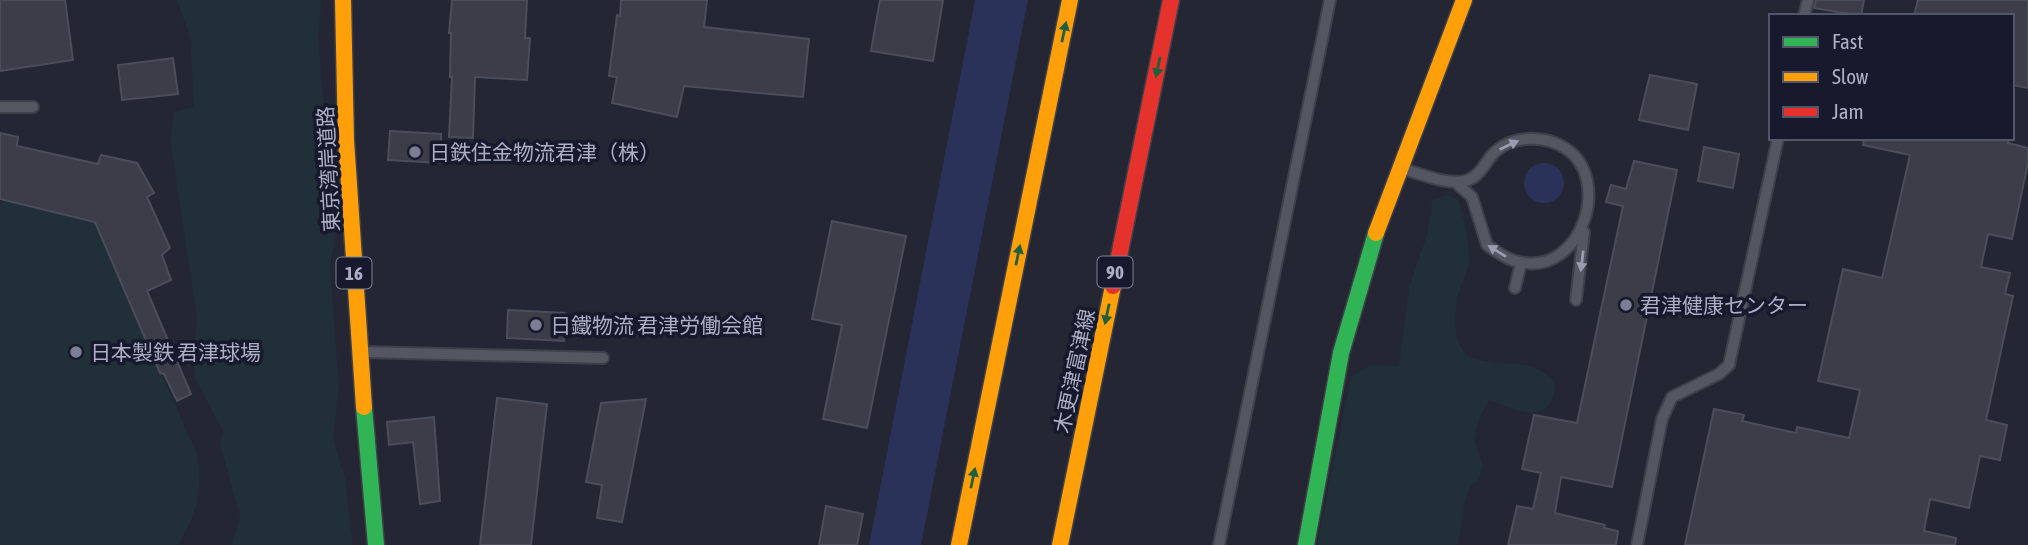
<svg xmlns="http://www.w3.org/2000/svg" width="2028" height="545" font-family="'Asap Condensed','Noto Sans JP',sans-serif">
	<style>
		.green { fill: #212f39 }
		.water { fill: #2b3259 }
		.building { fill: #3c3d49; stroke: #4b4d5b; stroke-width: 2 }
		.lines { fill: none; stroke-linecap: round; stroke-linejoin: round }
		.lane-casing { stroke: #3e404a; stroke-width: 14 }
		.fast-casing { stroke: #3e404a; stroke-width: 19 }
		.slow-casing { stroke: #3e404a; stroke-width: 19 }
		.jam-casing { stroke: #3e404a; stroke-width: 19 }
		.lane { stroke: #545662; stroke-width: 10 }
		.fast { stroke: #30b455; stroke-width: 16 }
		.slow { stroke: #ff9f0a; stroke-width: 16 }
		.jam { stroke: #e5322d; stroke-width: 16 }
		.oneway { fill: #225f3f }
		.oneway2 { fill: #9a9cb2 }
		.poi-dot { fill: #7c7e93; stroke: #171a2d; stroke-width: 2.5 }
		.labels { text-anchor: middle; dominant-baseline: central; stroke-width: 7; stroke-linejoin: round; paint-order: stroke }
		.shield { fill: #171a2d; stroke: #7f8298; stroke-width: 2 }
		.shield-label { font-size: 19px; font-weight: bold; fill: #acaec6 }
		.poi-label { font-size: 21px; fill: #acaec6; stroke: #171a2d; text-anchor: start }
		.street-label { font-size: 21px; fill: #acaec6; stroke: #171a2d }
	</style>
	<rect width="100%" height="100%" fill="#242633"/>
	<g class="green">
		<path d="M177,0H322L318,35L335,242L330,266L339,388L333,439L345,478L353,545H232L240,517L220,444L223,431L195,378L193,353L197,319L170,139L174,112L194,107L190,37Z"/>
		<path d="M1446,195L1458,199C1463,212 1471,248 1469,262C1468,273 1462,282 1459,292C1454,312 1451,345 1470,357C1474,360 1481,360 1486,361C1518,368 1526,356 1555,382C1554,428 1517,411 1489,400L1480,416L1474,439L1483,465L1479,479L1470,487L1465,501L1458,545H1317L1351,377L1370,365L1399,366L1409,287L1427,235L1432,201Z"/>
		<path d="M5,200L95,222L196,452C205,485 196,517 178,545H0V205Z"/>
	</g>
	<g class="water">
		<path d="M975,0H1028L921,545H869Z"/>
		<circle cx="1544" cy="183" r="20"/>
	</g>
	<g class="building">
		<path d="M0,0H65L73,60L0,71Z"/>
		<path d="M452,0H527L525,38H530L527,80L475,77L473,138L449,137L452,77H450L451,33H449Z"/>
		<path d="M621,0H707L704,27L809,39L803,97L684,86L677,117L612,103L617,77L609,76L617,15L620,16Z"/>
		<path d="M880,0H943L933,61L871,51Z"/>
		<path d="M1816,0H1864L1861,16L1814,8Z"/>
		<path d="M1918,0H2028V88L2012,85V16H1914Z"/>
		<path d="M173,58L178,94L122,100L118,65Z"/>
		<path d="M1650,75L1697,84L1688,130L1639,120Z"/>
		<path d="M390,131L441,134L440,163L388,160Z"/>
		<path d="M0,133L18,137L17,146L98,164L101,155L137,163L154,193L147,197L170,248L162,255L171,280L147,291L191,394L177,401L164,374L160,373L95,222L0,199Z"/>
		<path d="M1864,138H2009L2008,143L2028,148V163L2012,239L1988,234L1981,267L2010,273L2005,294L2013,296L1986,420L2007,425L2000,460L1980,456L1969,508L1930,499L1924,531L1956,538L1955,545H1685L1714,409L1744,415L1742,421L1796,433L1797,427L1849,438L1860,390L1818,381L1843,269L1882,278L1910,155L1863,145Z"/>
		<path d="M1704,147L1739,154L1733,188L1698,181Z"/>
		<path d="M1634,161L1677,170L1612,487L1561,477L1555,513L1605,525L1604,528L1618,531L1616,545H1508L1517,506L1533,509L1541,473L1522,469L1534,415L1577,423L1623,206L1606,202L1611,185L1626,189Z"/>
		<path d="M832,221L906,236L867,428L823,419L842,325L812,319Z"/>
		<path d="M508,310L565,313L564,341L507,338Z"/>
		<path d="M497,398L547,404L531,545H480Z"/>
		<path d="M646,399L622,522L597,518L602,485L586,482L601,403Z"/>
		<path d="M434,417L440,501L420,504L413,442L389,445L387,422Z"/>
		<path d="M826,506L863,514L857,545H819Z"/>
	</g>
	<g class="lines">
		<defs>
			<g id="lane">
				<path d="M1804,16L1808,0"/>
				<path d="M0,107H33"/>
				<path d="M1403,169C1421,174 1447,185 1465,181C1480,178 1485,161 1495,152C1513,135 1545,135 1565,148C1613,178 1582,276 1520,262C1508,260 1497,252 1487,245L1472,197L1455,182"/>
				<path d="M1515,288L1521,263"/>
				<path d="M1576,300L1584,232"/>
				<path d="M365,352L603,358"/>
				<path d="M1219,545L1330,0"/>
				<path d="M1637,545L1662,419L1672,397L1719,374L1729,365L1778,138"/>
			</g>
			<g id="fast">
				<path d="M364,407L376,545"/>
				<path d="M1306,545L1341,353L1376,233"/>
			</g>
			<g id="slow">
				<path d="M343,0L346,140L364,407"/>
				<path d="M1376,233L1464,0"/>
				<path d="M959,545L1070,0"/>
				<path d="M1060,545L1113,286"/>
			</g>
			<path id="jam" d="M1113,286L1171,0"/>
		</defs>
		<use href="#lane" class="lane-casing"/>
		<use href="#fast" class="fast-casing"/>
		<use href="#slow" class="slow-casing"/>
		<use href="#jam" class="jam-casing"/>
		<use href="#lane" class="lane"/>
		<use href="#fast" class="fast"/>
		<use href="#slow" class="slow"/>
		<use href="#jam" class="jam"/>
	</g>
	<defs><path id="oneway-solid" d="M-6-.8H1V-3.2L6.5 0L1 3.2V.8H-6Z" transform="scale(1.75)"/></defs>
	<g class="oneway">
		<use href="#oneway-solid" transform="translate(1064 32) rotate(-78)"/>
		<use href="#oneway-solid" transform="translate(1158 67) rotate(102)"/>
		<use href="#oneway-solid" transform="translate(1018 255) rotate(-78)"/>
		<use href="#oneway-solid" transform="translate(1107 314) rotate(102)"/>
		<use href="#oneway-solid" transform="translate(973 478) rotate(-78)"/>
	</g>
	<g class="oneway2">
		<use href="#oneway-solid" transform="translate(1509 145) rotate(-25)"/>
		<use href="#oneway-solid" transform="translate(1497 251) rotate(-148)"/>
		<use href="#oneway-solid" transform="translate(1582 261) rotate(97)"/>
	</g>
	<g class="poi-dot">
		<circle cx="415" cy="152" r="7"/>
		<circle cx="1626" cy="305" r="7"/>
		<circle cx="536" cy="325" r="7"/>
		<circle cx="76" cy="352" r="7"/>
	</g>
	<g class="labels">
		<g class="shield">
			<rect x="1097.5" y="256.5" width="35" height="31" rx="5"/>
			<rect x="336.5" y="257.5" width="35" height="31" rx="5"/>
		</g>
		<g class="shield-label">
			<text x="1115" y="272">90</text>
			<text x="354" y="273">16</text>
		</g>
		<g class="poi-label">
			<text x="429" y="152">日鉄住金物流君津（株）</text>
			<text x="1640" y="305">君津健康センター</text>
			<text x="550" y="325">日鐵物流 君津労働会館</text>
			<text x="90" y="352">日本製鉄 君津球場</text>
		</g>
		<g class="street-label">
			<text transform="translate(328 169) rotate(-93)">東京湾岸道路</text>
			<text transform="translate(1074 371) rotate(-78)">木更津富津線</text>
		</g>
	</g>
	<rect x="1769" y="14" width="245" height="126" fill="#171a2d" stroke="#53556a" stroke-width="2"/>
	<rect x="1783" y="37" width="35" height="10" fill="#30b455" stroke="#53556a" stroke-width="2"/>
	<text x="1832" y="49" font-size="21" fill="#acaec6">Fast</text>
	<rect x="1783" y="72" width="35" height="10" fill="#ff9f0a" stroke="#53556a" stroke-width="2"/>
	<text x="1832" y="84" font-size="21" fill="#acaec6">Slow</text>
	<rect x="1783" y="107" width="35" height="10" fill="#e5322d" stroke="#53556a" stroke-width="2"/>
	<text x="1832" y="119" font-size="21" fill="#acaec6">Jam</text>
</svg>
